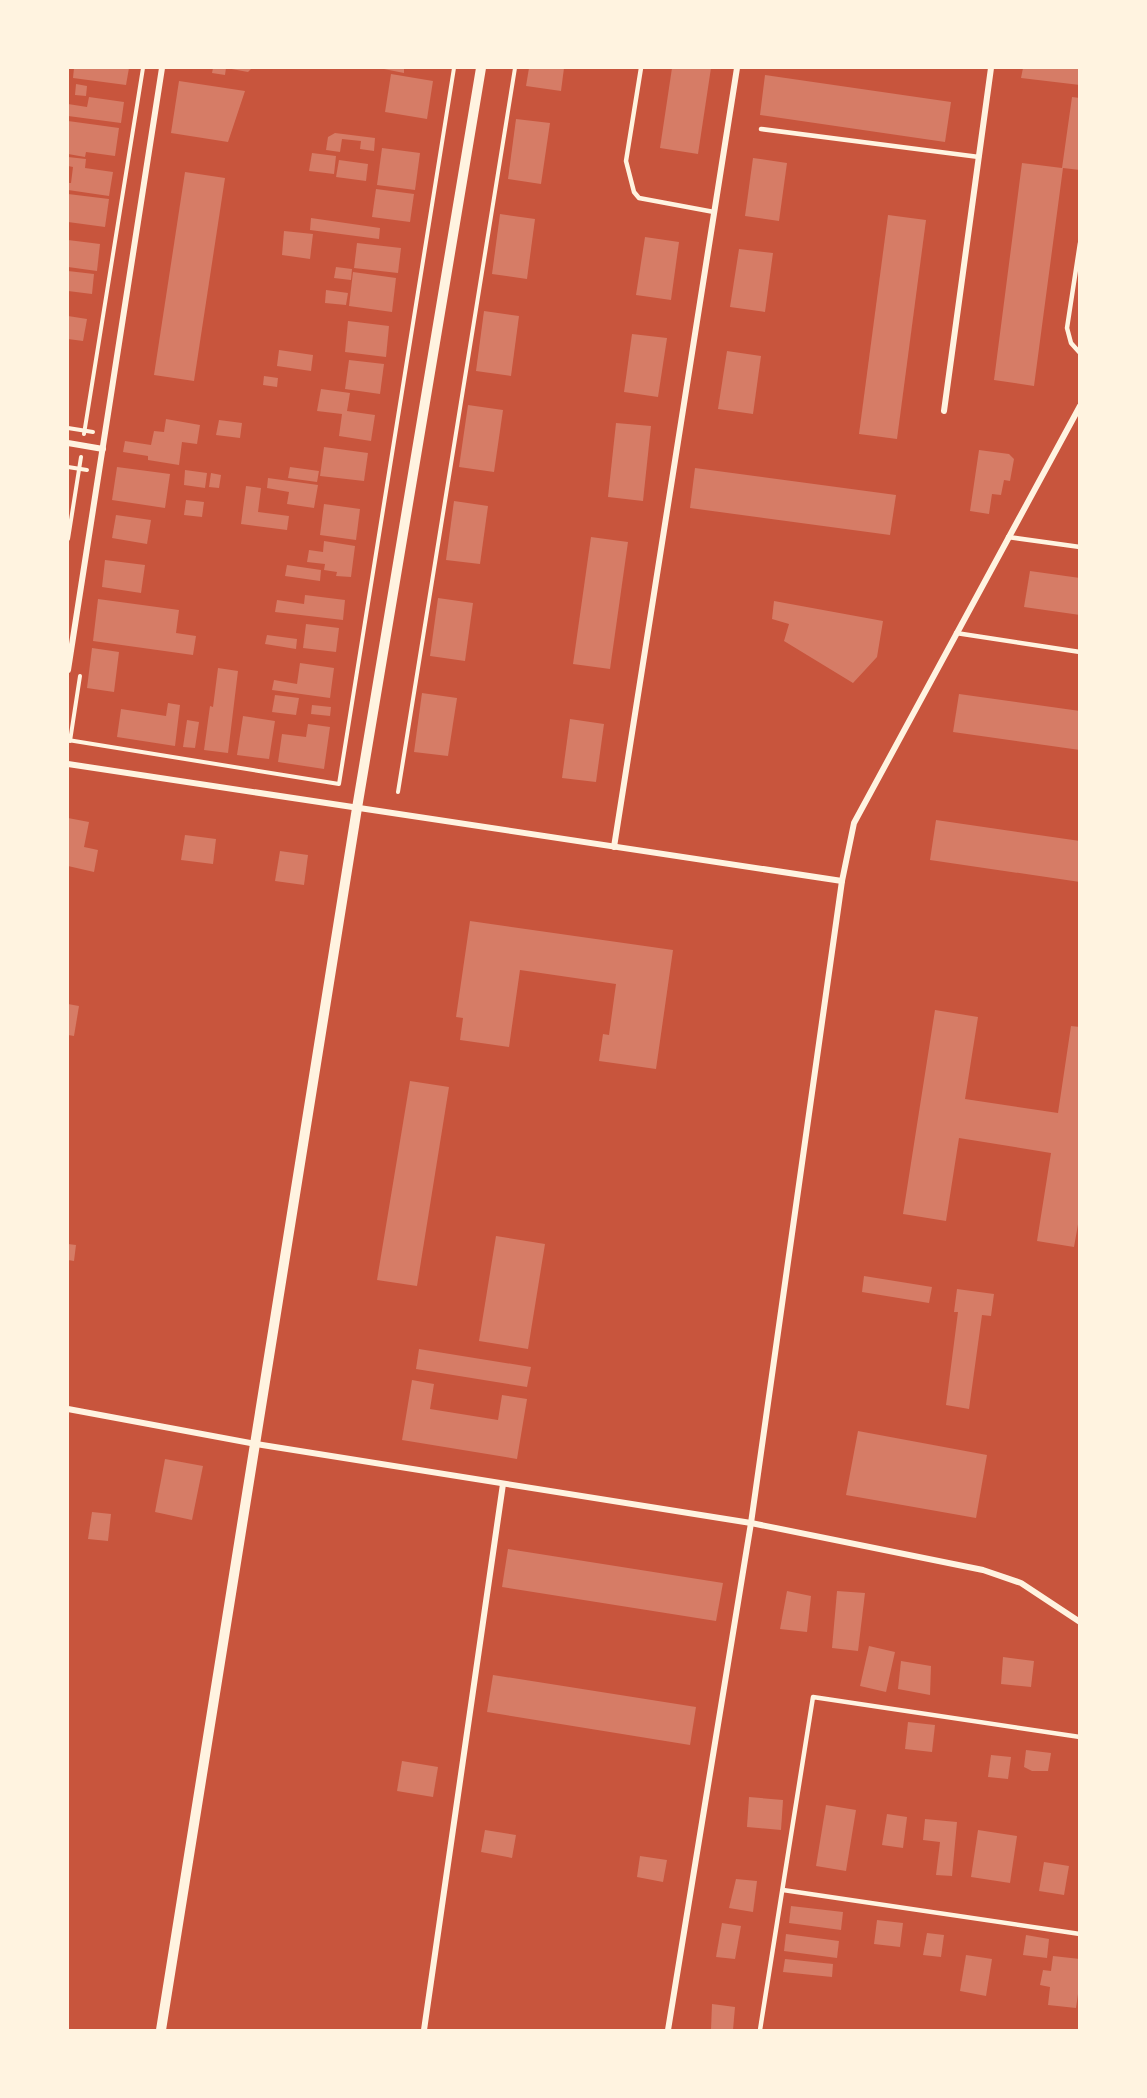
<svg xmlns="http://www.w3.org/2000/svg" width="1147" height="2098" font-family="'Alegreya Sans',sans-serif">
	<style>
		.building { fill: #d67c66 }
		.lines { fill: none; stroke-linecap: round; stroke-linejoin: round }
		.path { stroke: #fff3e0; stroke-width: 4 }
		.service { stroke: #fff3e0; stroke-width: 4.5 }
		.minor { stroke: #fff3e0; stroke-width: 6 }
		.tertiary { stroke: #fff3e0; stroke-width: 10 }
	</style>
	<rect width="100%" height="100%" fill="#c8553d"/>
	<g class="building">
		<path d="M74,68H129L126,85L73,78Z"/>
		<path d="M213,68H252L248,72L226,68L225,75L212,73Z"/>
		<path d="M379,68H404V73Z"/>
		<path d="M529,68H564L561,91L526,86Z"/>
		<path d="M672,68H711L698,154L660,148Z"/>
		<path d="M1023,68H1080V85L1021,78Z"/>
		<path d="M391,74L433,81L427,119L385,112Z"/>
		<path d="M765,75L951,102L945,142L760,115Z"/>
		<path d="M179,81L245,91L228,142L171,133Z"/>
		<path d="M76,84L87,86L86,96L75,95Z"/>
		<path d="M89,97L124,102L121,123L68,116V104L87,107Z"/>
		<path d="M1072,97L1080,98V170L1063,168L1034,386L994,380L1022,163L1062,168Z"/>
		<path d="M516,119L550,123L541,184L508,179Z"/>
		<path d="M68,121L119,128L115,156L86,152L85,157L68,154Z"/>
		<path d="M335,133L375,138L374,151L360,149L361,141L342,139L340,152L326,150L328,137Z"/>
		<path d="M382,148L420,153L415,190L377,185Z"/>
		<path d="M312,153L336,156L334,174L309,171Z"/>
		<path d="M68,157L86,159L85,168L113,172L109,196L68,190V183H71L73,167L68,166Z"/>
		<path d="M753,158L787,163L779,221L745,216Z"/>
		<path d="M339,160L368,164L366,181L336,177Z"/>
		<path d="M185,172L225,178L194,381L154,375Z"/>
		<path d="M376,189L414,194L410,222L372,217Z"/>
		<path d="M68,194L109,199L105,227L68,222Z"/>
		<path d="M500,214L535,219L527,279L492,274Z"/>
		<path d="M888,215L926,220L897,439L859,434Z"/>
		<path d="M311,218L380,228L379,239L310,230Z"/>
		<path d="M284,231L313,234L310,259L282,255Z"/>
		<path d="M645,237L679,242L671,300L636,295Z"/>
		<path d="M68,240L100,244L97,271L68,267Z"/>
		<path d="M357,243L401,248L398,273L354,268Z"/>
		<path d="M739,249L773,253L765,312L730,307Z"/>
		<path d="M336,267L352,269L351,280L334,278Z"/>
		<path d="M68,271L94,274L92,294L68,291Z"/>
		<path d="M353,272L396,278L392,312L349,306Z"/>
		<path d="M326,290L348,293L346,305L325,303Z"/>
		<path d="M484,311L519,316L511,376L476,371Z"/>
		<path d="M68,316L87,319L83,341L68,339Z"/>
		<path d="M348,321L389,326L386,357L345,352Z"/>
		<path d="M632,334L667,338L658,397L624,392Z"/>
		<path d="M279,350L313,355L311,371L277,366Z"/>
		<path d="M727,351L761,356L753,414L718,409Z"/>
		<path d="M349,360L384,364L380,394L345,389Z"/>
		<path d="M264,376L278,378L277,387L263,385Z"/>
		<path d="M321,389L350,393L347,411L375,415L371,441L339,436L342,414L317,411Z"/>
		<path d="M468,405L503,410L494,472L459,467Z"/>
		<path d="M166,419L200,425L197,444L182,442L179,465L148,460V456L123,452L125,441L151,445L154,431L164,432Z"/>
		<path d="M219,420L242,423L240,438L216,435Z"/>
		<path d="M616,423L651,426L643,501L608,497Z"/>
		<path d="M324,447L368,453L364,481L320,476Z"/>
		<path d="M979,450L1009,454L1014,459L1010,481L1004,480L1001,495L992,494L989,514L970,511Z"/>
		<path d="M117,467L170,474L165,508L112,500Z"/>
		<path d="M290,467L319,471L317,482L288,478Z"/>
		<path d="M695,468L896,495L890,535L690,508Z"/>
		<path d="M185,470L207,473L205,488L184,485Z"/>
		<path d="M211,473L221,475L219,488L209,487Z"/>
		<path d="M268,478L318,485L314,508L287,504L289,492L267,488Z"/>
		<path d="M246,486L261,488L258,512L289,516L287,530L241,524Z"/>
		<path d="M186,500L204,502L202,517L184,515Z"/>
		<path d="M454,501L488,506L480,564L446,560Z"/>
		<path d="M324,504L360,509L356,540L320,535Z"/>
		<path d="M116,515L151,520L147,544L112,538Z"/>
		<path d="M591,537L628,542L610,669L573,664Z"/>
		<path d="M324,541L355,546L351,577L336,576L337,572L324,570L325,564L307,562L309,550L323,552Z"/>
		<path d="M105,560L145,565L141,593L102,587Z"/>
		<path d="M287,565L321,570L320,581L285,576Z"/>
		<path d="M1030,571L1080,578V615L1024,607Z"/>
		<path d="M305,595L345,600L343,620L275,612L277,600L304,604Z"/>
		<path d="M438,598L473,603L465,661L430,656Z"/>
		<path d="M98,599L179,610L176,633L196,636L193,655L93,641Z"/>
		<path d="M774,601L883,621L877,657L853,683L784,641L789,624L772,619Z"/>
		<path d="M306,624L339,628L336,652L303,648Z"/>
		<path d="M267,635L297,639L296,649L265,644Z"/>
		<path d="M92,648L119,652L114,692L87,688Z"/>
		<path d="M300,663L334,668L330,698L272,690L274,680L297,684Z"/>
		<path d="M218,668L238,671L228,753L204,750L210,706L213,707Z"/>
		<path d="M422,693L457,698L448,756L414,752Z"/>
		<path d="M959,694L1080,711V750L953,732Z"/>
		<path d="M275,695L299,698L296,715L272,712Z"/>
		<path d="M168,703L180,705L175,746L117,737L121,709L166,716Z"/>
		<path d="M312,705L331,707L330,716L311,714Z"/>
		<path d="M243,716L275,721L269,759L237,755Z"/>
		<path d="M570,719L604,724L596,782L562,778Z"/>
		<path d="M187,720L199,722L195,748L183,747Z"/>
		<path d="M308,724L330,727L324,769L278,762L282,734L306,737Z"/>
		<path d="M68,818L89,822L84,847L98,850L94,872L68,866Z"/>
		<path d="M936,820L1080,841V882L930,860Z"/>
		<path d="M185,835L216,839L213,864L181,860Z"/>
		<path d="M280,851L308,855L304,885L275,881Z"/>
		<path d="M470,921L673,950L656,1069L599,1061L603,1034L609,1035L616,984L520,970L509,1047L460,1040L463,1018L456,1017Z"/>
		<path d="M68,1004L79,1006L74,1036L68,1035Z"/>
		<path d="M935,1010L978,1017L965,1099L1058,1113L1071,1026L1080,1027V1213L1074,1247L1037,1241L1051,1153L959,1138L946,1221L903,1214Z"/>
		<path d="M410,1081L449,1087L417,1286L377,1280Z"/>
		<path d="M496,1236L545,1244L528,1349L479,1341Z"/>
		<path d="M68,1244L76,1245L74,1261L68,1260Z"/>
		<path d="M864,1276L932,1287L929,1303L862,1292Z"/>
		<path d="M957,1289L994,1294L991,1316L982,1315L969,1409L946,1405L958,1312H954Z"/>
		<path d="M419,1349L531,1367L527,1387L416,1369Z"/>
		<path d="M412,1380L434,1384L430,1409L498,1420L502,1395L527,1399L517,1459L402,1440Z"/>
		<path d="M858,1431L987,1455L976,1518L846,1495Z"/>
		<path d="M165,1459L203,1466L192,1520L155,1512Z"/>
		<path d="M92,1512L111,1514L108,1541L88,1539Z"/>
		<path d="M508,1549L723,1583L716,1621L502,1587Z"/>
		<path d="M787,1591L811,1596L807,1632L780,1629Z"/>
		<path d="M837,1591L865,1593L858,1651L832,1648Z"/>
		<path d="M869,1646L895,1652L886,1692L860,1686Z"/>
		<path d="M1003,1657L1034,1661L1031,1687L1001,1684Z"/>
		<path d="M901,1661L931,1666L930,1695L898,1689Z"/>
		<path d="M493,1675L696,1707L690,1745L487,1712Z"/>
		<path d="M908,1722L935,1725L932,1752L905,1749Z"/>
		<path d="M1026,1750L1051,1753L1048,1771H1032L1024,1767Z"/>
		<path d="M991,1755L1011,1757L1008,1779L988,1777Z"/>
		<path d="M402,1761L438,1767L433,1797L397,1791Z"/>
		<path d="M749,1797L783,1800L781,1830L747,1827Z"/>
		<path d="M826,1805L856,1810L846,1871L816,1866Z"/>
		<path d="M887,1814L907,1817L903,1848L882,1845Z"/>
		<path d="M925,1819L957,1822L952,1876L936,1875L940,1842L923,1840Z"/>
		<path d="M485,1830L516,1835L512,1858L481,1852Z"/>
		<path d="M978,1830L1017,1836L1010,1883L971,1877Z"/>
		<path d="M640,1856L667,1860L663,1882L637,1877Z"/>
		<path d="M1044,1862L1069,1866L1064,1895L1039,1891Z"/>
		<path d="M736,1879L757,1881L753,1912L729,1908Z"/>
		<path d="M791,1906L843,1912L841,1930L789,1923Z"/>
		<path d="M877,1920L903,1923L900,1947L874,1944Z"/>
		<path d="M722,1923L741,1926L735,1959L716,1957Z"/>
		<path d="M927,1933L944,1935L941,1957L923,1955Z"/>
		<path d="M786,1934L839,1941L837,1958L784,1951Z"/>
		<path d="M1026,1935L1049,1939L1047,1958L1023,1955Z"/>
		<path d="M966,1955L992,1959L986,1996L960,1991Z"/>
		<path d="M1053,1956L1080,1959V1980L1076,2008L1048,2005L1050,1987L1040,1985L1043,1970L1051,1971Z"/>
		<path d="M785,1959L833,1964L832,1977L783,1972Z"/>
		<path d="M712,2004L735,2007L733,2030H711Z"/>
	</g>
	<g class="lines">
		<g class="path">
			<path d="M68,428L93,432"/>
			<path d="M84,434L143,68"/>
			<path d="M68,467L87,470"/>
			<path d="M68,539L81,457"/>
			<path d="M68,740L339,784L454,68"/>
			<path d="M70,741L80,676"/>
			<path d="M398,792L515,68"/>
		</g>
		<g class="service">
			<path d="M641,68L626,161L634,192L639,198L714,212"/>
			<path d="M761,129L979,157"/>
			<path d="M1080,243L1067,328L1071,343L1080,353"/>
			<path d="M1008,537L1080,547"/>
			<path d="M956,633L1080,652"/>
			<path d="M783,1890L1080,1934"/>
			<path d="M760,2030L813,1697L1080,1737"/>
		</g>
		<g class="minor">
			<path d="M944,411L991,68"/>
			<path d="M68,443L103,449"/>
			<path d="M68,670L162,68"/>
			<path d="M68,764L842,881"/>
			<path d="M614,847L737,68"/>
			<path d="M68,1409L256,1444L751,1523L983,1570L1021,1583L1080,1622"/>
			<path d="M424,2030L503,1484"/>
			<path d="M668,2030L751,1523L842,881L854,823L1080,406"/>
		</g>
		<path class="tertiary" d="M161,2030L357,808L481,68"/>
	</g>
	<rect width="1147" height="2098" fill="none" stroke="#fff3e0" stroke-width="138"/>
</svg>
